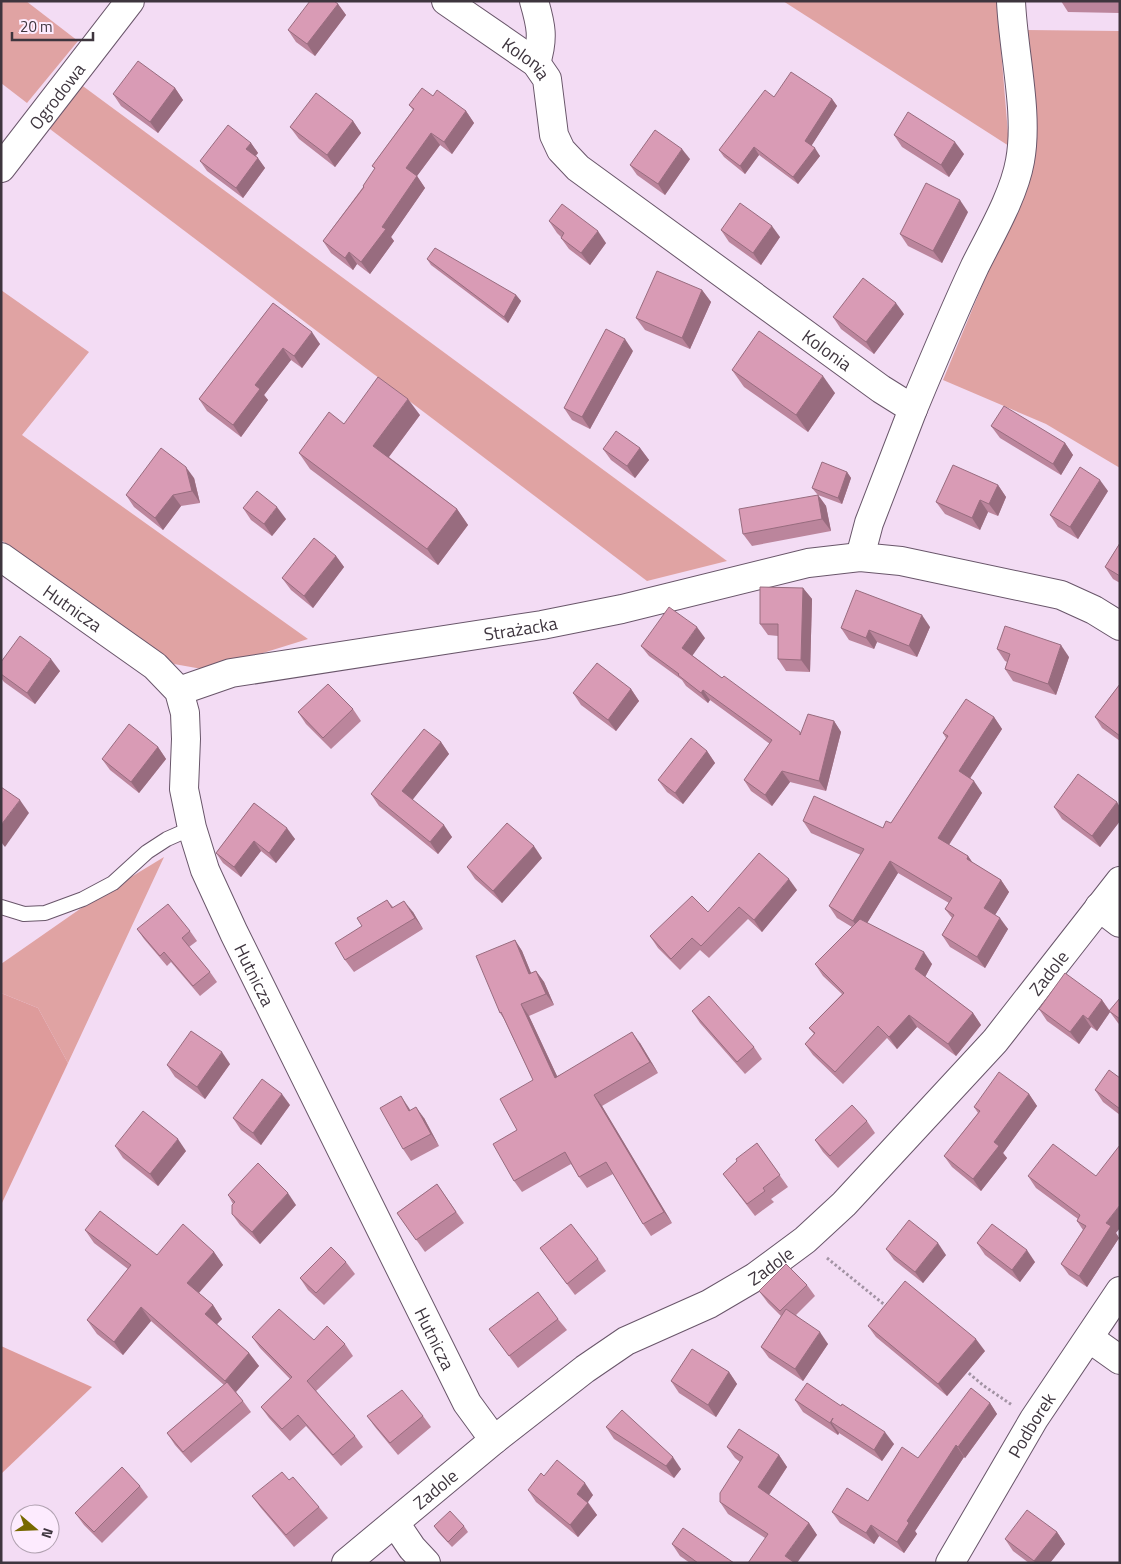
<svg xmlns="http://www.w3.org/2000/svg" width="1121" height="1564" font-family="'Titillium Web',sans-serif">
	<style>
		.green { fill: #e0a3a3 }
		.forest { fill: #de9b9b }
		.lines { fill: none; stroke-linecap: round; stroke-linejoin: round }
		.lane-casing { stroke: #69566a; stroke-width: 16 }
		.street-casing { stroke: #69566a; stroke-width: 30 }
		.path { stroke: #a393a4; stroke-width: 3; stroke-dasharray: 2.5 2.5; stroke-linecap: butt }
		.lane { stroke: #fff; stroke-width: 14 }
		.street { stroke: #fff; stroke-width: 28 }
		.wall { fill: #bb859c }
		.shaded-wall { fill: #986c7f }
		.building { fill: #d99bb5; stroke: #986c7f }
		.labels { text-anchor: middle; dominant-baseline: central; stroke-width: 4; stroke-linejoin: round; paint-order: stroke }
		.street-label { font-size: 18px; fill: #3e353e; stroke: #fdebfe }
	</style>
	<rect width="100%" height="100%" fill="#f3dcf4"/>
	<g class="green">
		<path d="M1,1H26L78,41L27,103L1,83Z"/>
		<path d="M783,1H997L1009,146Z"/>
		<path d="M1026,30L1120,31V468L1046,424L943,380L1018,199Z"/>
		<path d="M76,81L727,561L647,581L42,123Z"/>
		<path d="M1,290L89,352L22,435L308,639L234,662L202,669L174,664L1,540Z"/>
		<path d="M164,857L68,1063L38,1008L1,993V964L90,902Z"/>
	</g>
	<g class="forest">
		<path d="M1,993L38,1008L68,1063L1,1205Z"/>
		<path d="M1,1346L92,1387L1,1474Z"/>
	</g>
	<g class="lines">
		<defs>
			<path id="lane" d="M1,907L24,914L45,913L83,899L113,883L147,852L167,839L192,828"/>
			<g id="street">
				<path id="s1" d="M446,1L536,63L547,79L554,135L561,150L578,168L881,389L913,409L869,523L860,557L901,561L1061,595L1094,610L1120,626"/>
				<path d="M534,1C541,25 544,38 536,63"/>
				<path id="s2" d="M1,168L130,1"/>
				<path d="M913,409C933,361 953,313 975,266C991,234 1014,195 1020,161C1029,113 1013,51 1011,1"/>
				<path id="s3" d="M1,557L155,666L179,691L185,713L186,739L184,789L192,828L205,870L234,933L467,1403L494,1440"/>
				<path id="s4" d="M179,691L231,673L542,625L622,609L808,563L860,557"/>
				<path d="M1099,907L1120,923"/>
				<path d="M1089,1338L1120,1360"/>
				<path d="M395,1523L412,1548L426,1563"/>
				<path id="s5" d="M346,1563L494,1440L585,1369L626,1341L709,1304L755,1277L805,1240L844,1204L995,1041L1120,881"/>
				<path id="s6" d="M950,1563L1034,1419L1120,1291"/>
			</g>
		</defs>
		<use href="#lane" class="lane-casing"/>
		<use href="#street" class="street-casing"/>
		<g class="path">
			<path d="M827,1258L886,1306"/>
			<path d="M965,1370L984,1386L1012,1405"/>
		</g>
		<use href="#lane" class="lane"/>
		<use href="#street" class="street"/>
	</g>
	<g class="wall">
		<path d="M1061,1H1120V13L1068,12Z"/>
		<path d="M338,4L346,15L315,56L296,42L288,30Z"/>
		<path d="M175,88L183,100L158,133L121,106L113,94Z"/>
		<path d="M433,96L466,111L474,123L452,154L440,145L417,176L425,188L391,237L394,241L370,274L357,264L353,270L331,253L323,241L363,187V186L375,169L372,166L413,110L409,105Z"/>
		<path d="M774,97L832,99L837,106L811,146L820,156L798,184L759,155L745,174L724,157L719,150Z"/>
		<path d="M353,121L361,133L335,167L299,139L290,127Z"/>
		<path d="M894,135L964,154L949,177L902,147Z"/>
		<path d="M251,143L258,153L256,156L265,168L243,198L207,171L200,161Z"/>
		<path d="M690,159L665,195L637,175L630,165Z"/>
		<path d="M968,212L942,263L908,246L900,234Z"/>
		<path d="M549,221L606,243L590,265L569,249L561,238V237L557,233Z"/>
		<path d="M721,230L780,237L761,265L729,242Z"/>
		<path d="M427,259L516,295L521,301L508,323L431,265Z"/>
		<path d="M702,290L711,302L690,349L645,330L636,318Z"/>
		<path d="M273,303L320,344L302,368L291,360L264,395L268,400L241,437L207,411L199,399Z"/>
		<path d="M904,314L874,354L841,329L833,317Z"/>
		<path d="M633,351L590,429L572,420L564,408Z"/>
		<path d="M732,370L835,393L808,432L744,387Z"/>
		<path d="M420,415L389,457L457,509L468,525L438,565L310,469L299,453L344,424Z"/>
		<path d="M991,426L1065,443L1073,455L1061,475L1000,438Z"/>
		<path d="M640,448L649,460L635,478L611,460L603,449Z"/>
		<path d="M847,472L851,478L842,504L818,495L826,506L831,531L752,546L743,534L818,495L817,494L812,488Z"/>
		<path d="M194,478L200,503L181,506L163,530L134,507L126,495Z"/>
		<path d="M998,485L1006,497L998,516L988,512L980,530L945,514L936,502Z"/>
		<path d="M1108,491L1078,539L1058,527L1050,515Z"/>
		<path d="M243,508L286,519L272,536L251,520Z"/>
		<path d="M1120,543V583L1113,579L1105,567Z"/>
		<path d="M336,556L344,567L313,608L291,590L282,578Z"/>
		<path d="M803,588L812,599L810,672L786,671L778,659V636L768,635L760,624Z"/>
		<path d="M930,627L917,657L877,642L874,649L849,640L841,628Z"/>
		<path d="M705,638L692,655L722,678L801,733L834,721L841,732L826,791L790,782L772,806L751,791L744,780L770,744L710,700L708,703L686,686L682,680L649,656L641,646Z"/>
		<path d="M997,649L1069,657L1056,695L1013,681L1005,669L1007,662L1005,661Z"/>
		<path d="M1,662L60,671L35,704L4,682L1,678Z"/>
		<path d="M1120,684V741L1102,728L1095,717Z"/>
		<path d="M631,689L639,701L616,731L581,705L573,693Z"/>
		<path d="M353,709L361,721L331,749L306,724L298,712Z"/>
		<path d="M994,717L1002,729L970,778L982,793L949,845L968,856L973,863L1001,880L1009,892L995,915L1008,929L985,968L950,947L942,935L952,918L945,909L949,903L898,873L867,923L932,964L925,977L973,1013L981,1025L956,1056L917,1027L897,1049L887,1038L843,1084L813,1055L805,1044L814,1034L809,1028L842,994L823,976L815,964L852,927L837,918L829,906L861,855L811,833L803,821L883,828L891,823L946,738L943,733Z"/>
		<path d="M441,742L449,754L412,800L452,837L438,854L379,806L371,794Z"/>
		<path d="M158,747L166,759L139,793L110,770L102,759Z"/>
		<path d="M707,751L715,763L683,804L667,792L658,780Z"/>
		<path d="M254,803L295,839L276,863L261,851L241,877L223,863L216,853Z"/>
		<path d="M1054,807H1120V821L1100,847L1062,819Z"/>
		<path d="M542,858L502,903L475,879L467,867Z"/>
		<path d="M797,890L762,932L748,919L709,958L700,950L680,970L658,948L650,936L708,912Z"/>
		<path d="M387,900L393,907L413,912L423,929L354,972L345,960L362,926Z"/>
		<path d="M137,929L190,931L197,941L189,947L210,972L217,982L200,996L171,962L167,966L144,939Z"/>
		<path d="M515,940L522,951L531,973L536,971L544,982L554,1005L529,1016L557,1076L640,1043L658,1073L602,1106L672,1223L651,1236L643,1224L613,1174L587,1188L579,1177L571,1164L522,1192L514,1181L517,1130L533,1080L504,1019L500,1013Z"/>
		<path d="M1120,998V1025L1118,1023L1110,1012L1097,1031L1091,1027L1079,1044L1047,1021L1039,1009L1102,1000L1110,1011Z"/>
		<path d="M692,1011L754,1047L762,1059L745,1074L700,1023Z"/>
		<path d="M230,1064L205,1099L175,1077L167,1065Z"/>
		<path d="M1120,1078V1115L1103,1102L1095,1090Z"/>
		<path d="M1029,1094L1037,1106L1003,1153L1007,1158L981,1191L952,1167L944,1156L978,1113L974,1107Z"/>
		<path d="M290,1105L261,1145L241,1130L233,1118Z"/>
		<path d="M424,1118L439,1146L411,1161L403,1149Z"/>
		<path d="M867,1121L875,1133L838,1168L823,1152L815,1140Z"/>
		<path d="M757,1143L788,1187L771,1199L774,1202L755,1216L723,1174Z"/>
		<path d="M115,1146L186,1151L158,1186L123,1158Z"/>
		<path d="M1028,1176L1116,1233L1119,1238L1087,1287L1069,1275L1061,1264L1083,1230L1077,1221L1078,1219L1036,1188Z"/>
		<path d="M437,1184L464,1223L425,1252L397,1213Z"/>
		<path d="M228,1195L296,1205L260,1244L240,1225L232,1214L233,1204Z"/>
		<path d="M85,1230L157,1255L214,1252L223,1265L199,1293L213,1305L222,1319L217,1324L249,1353L259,1366L236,1392L243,1401L251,1412L191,1463L175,1445L167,1433L224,1385L151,1321L123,1355L97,1334L87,1320L128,1269L94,1243Z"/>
		<path d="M977,1243L1035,1262L1020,1282L985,1255Z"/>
		<path d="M540,1248L598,1259L606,1271L575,1295Z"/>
		<path d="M886,1249L946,1255L923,1283L894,1260Z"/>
		<path d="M346,1262L355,1274L324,1305L308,1290L300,1278Z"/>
		<path d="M807,1285L815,1296L796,1315L828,1344L803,1381L769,1358L761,1347L781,1316L768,1303L759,1291Z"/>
		<path d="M558,1319L567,1330L518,1368L489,1329Z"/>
		<path d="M868,1326L985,1351L947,1396L876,1337Z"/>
		<path d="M252,1337L314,1340L345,1344L353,1356L316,1391L355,1436L363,1447L341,1466L306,1426L290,1441L269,1418L261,1407L290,1379L260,1348Z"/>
		<path d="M729,1372L737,1384L716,1417L679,1393L671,1381Z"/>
		<path d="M795,1400L894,1444L882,1461L839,1433L838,1435L803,1412Z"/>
		<path d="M990,1403L997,1414L965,1458L964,1457L915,1531L917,1534L904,1553L879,1536L874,1544L840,1523L832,1512L868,1501L918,1458Z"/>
		<path d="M367,1416H423L431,1427L398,1455L375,1427Z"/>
		<path d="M606,1427L681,1469L674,1478L614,1439Z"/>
		<path d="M727,1447L779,1455L787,1467L769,1495L809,1523L817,1535L765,1538L728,1514L720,1502L740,1462L735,1458Z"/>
		<path d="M544,1476L593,1495L588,1502L597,1515L578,1537L536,1502L528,1490Z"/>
		<path d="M289,1480L319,1507L328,1518L294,1547L261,1508L252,1496Z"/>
		<path d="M140,1486L148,1497L102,1543L84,1525L75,1513Z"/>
		<path d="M434,1526H464L468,1532L452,1547L438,1532Z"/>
		<path d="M1057,1532L1065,1544L1050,1563H1029L1013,1551L1005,1539Z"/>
		<path d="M672,1544L734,1563H690L680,1556Z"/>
	</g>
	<g class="shaded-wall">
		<path d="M338,4L346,15L315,56L307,44Z"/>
		<path d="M175,88L183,100L158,133L150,122Z"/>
		<path d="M832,99L837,106L810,148L805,141Z"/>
		<path d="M466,111L474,123L452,154L444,142Z"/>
		<path d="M353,121L361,133L335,167L327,155Z"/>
		<path d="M431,133L440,145L414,180L406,168Z"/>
		<path d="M955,142L964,154L949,177L941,165Z"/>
		<path d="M251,143L258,153L253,158L246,149Z"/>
		<path d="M754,147L759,155L745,174L740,166Z"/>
		<path d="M815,148L820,156L798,184L793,177Z"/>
		<path d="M682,149L690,159L665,195L658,184Z"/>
		<path d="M258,158L265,168L243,198L236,188Z"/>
		<path d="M417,176L425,188L391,237L394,241L370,274L361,262L382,227Z"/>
		<path d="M960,200L968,212L942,263L933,251Z"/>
		<path d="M772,226L780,237L761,265L753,253Z"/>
		<path d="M598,231L606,243L590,265L581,253Z"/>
		<path d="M349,252L357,264L353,270L345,258Z"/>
		<path d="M702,290L711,302L690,349L682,338Z"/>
		<path d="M516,295L521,301L508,323L504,317Z"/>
		<path d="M896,303L904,314L874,354L866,342Z"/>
		<path d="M312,332L320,344L302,368L294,356Z"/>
		<path d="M625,339L633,351L590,429L582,417Z"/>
		<path d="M283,348L291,360L264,395L268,400L241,437L233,425L255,385Z"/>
		<path d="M823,376L835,393L808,432L796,415Z"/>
		<path d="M408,399L420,415L385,462L373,446Z"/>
		<path d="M1065,443L1073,455L1061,475L1053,464Z"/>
		<path d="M640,448L649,460L635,478L627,466Z"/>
		<path d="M186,467L194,478L200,503L192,491Z"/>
		<path d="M847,472L851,478L842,504L838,498Z"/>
		<path d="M1100,480L1108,491L1078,539L1070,527Z"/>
		<path d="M998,485L1006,497L998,516L989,504Z"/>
		<path d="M173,495L181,506L163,530L155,518Z"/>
		<path d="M818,495L826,506L831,531L822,519Z"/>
		<path d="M980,500L988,512L980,530L972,518Z"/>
		<path d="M277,507L286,519L272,536L264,524Z"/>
		<path d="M457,509L468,525L438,565L427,549Z"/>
		<path d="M336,556L344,567L313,608L304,596Z"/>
		<path d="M803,588L812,599L810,672L801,660Z"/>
		<path d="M922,615L930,627L917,657L909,646Z"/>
		<path d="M697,627L705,638L690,659L682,648Z"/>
		<path d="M869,630L877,642L874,649L866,638Z"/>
		<path d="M1061,645L1069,657L1056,695L1048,684Z"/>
		<path d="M51,659L60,671L35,704L27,693Z"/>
		<path d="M631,689L639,701L616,731L608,720Z"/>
		<path d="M703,690L710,700L708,703L701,693Z"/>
		<path d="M994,717L1002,729L967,783L959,771Z"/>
		<path d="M834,721L841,732L826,791L819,781Z"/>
		<path d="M441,742L449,754L410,803L402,791Z"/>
		<path d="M158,747L166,759L139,793L131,782Z"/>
		<path d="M707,751L715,763L683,804L675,793Z"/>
		<path d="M782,771L790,782L772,806L765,795Z"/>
		<path d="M974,781L982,793L946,849L938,838Z"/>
		<path d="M20,800L29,813L5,847L1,842V825Z"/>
		<path d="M1117,802L1120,807V821L1100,847L1092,836Z"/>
		<path d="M444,825L452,837L438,854L430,842Z"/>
		<path d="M287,828L295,839L276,863L269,853Z"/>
		<path d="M254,841L261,851L241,877L234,867Z"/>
		<path d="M534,846L542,858L502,903L493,891Z"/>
		<path d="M968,856L976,868L967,859Z"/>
		<path d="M890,861L898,873L861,933L853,921Z"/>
		<path d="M789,879L797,890L762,932L754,920Z"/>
		<path d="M1001,880L1009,892L992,920L984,908Z"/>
		<path d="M404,901L413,912L423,929L415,918Z"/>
		<path d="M1000,918L1008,929L985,968L977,957Z"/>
		<path d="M515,940L522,951L536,985L529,974Z"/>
		<path d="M924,952L932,964L923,981L915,969Z"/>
		<path d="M536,971L544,982L554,1005L546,994Z"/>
		<path d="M1102,1000L1110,1012L1097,1031L1088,1019Z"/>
		<path d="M521,1004L529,1016L563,1089L555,1078Z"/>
		<path d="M973,1013L981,1025L956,1056L948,1044Z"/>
		<path d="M909,1015L917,1027L897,1049L889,1037Z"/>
		<path d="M1083,1015L1091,1027L1079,1044L1070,1032Z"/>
		<path d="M632,1032L640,1043L658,1073L650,1062Z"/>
		<path d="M222,1052L230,1064L205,1099L197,1087Z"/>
		<path d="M282,1094L290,1105L261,1145L253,1133Z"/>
		<path d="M1029,1094L1037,1106L1003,1153L1007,1158L981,1191L973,1179L994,1142Z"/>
		<path d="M594,1095L602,1106L672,1223L664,1212Z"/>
		<path d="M401,1096L409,1108L417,1122L409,1111Z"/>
		<path d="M416,1107L424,1118L439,1146L431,1134Z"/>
		<path d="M178,1139L186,1151L158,1186L150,1174Z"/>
		<path d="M288,1193L296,1205L260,1244L252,1232Z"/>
		<path d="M1120,1205V1228L1116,1233L1119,1238L1087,1287L1079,1276L1106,1223Z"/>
		<path d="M938,1243L946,1255L923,1283L915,1272Z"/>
		<path d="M1027,1250L1035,1262L1020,1282L1012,1270Z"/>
		<path d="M214,1252L223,1265L196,1296L187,1283Z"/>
		<path d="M213,1305L222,1319L214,1327L205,1314Z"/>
		<path d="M141,1307L151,1321L123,1355L114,1342Z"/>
		<path d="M820,1332L828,1344L803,1381L795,1369Z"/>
		<path d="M976,1339L985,1351L947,1396L938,1384Z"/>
		<path d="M249,1353L259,1366L234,1394L225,1381Z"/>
		<path d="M729,1372L737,1384L716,1417L708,1405Z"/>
		<path d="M990,1403L997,1414L965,1458L958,1447Z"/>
		<path d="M831,1422L839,1433L838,1435L830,1423Z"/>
		<path d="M885,1432L894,1444L882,1461L874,1450Z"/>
		<path d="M956,1445L964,1457L915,1531L917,1534L904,1553L897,1542L907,1521Z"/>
		<path d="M779,1455L787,1467L766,1499L758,1487Z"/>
		<path d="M673,1457L681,1469L674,1478L666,1466Z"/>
		<path d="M585,1483L593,1495L585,1506L577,1494Z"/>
		<path d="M588,1503L597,1515L578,1537L570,1525Z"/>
		<path d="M809,1523L817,1535L797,1563H790L785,1556Z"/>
		<path d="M871,1525L879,1536L874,1544L866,1533Z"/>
		<path d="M1057,1532L1065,1544L1050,1563H1035L1034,1561Z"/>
	</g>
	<g class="building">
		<path d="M310,1H334L338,4L307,44L288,30Z"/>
		<path d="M138,61L175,88L150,122L113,94Z"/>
		<path d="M791,72L832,99L805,141L815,148L793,177L754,147L740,166L719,150L765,90L774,97Z"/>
		<path d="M422,88L433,96L437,90L466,111L444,142L431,133L406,168L417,176L382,227L386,229L361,262L349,252L345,258L323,241L364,187L363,186L375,168L372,166L414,109L409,105Z"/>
		<path d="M316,93L353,121L327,155L290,127Z"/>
		<path d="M908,112L955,142L941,165L894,135Z"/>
		<path d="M228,125L251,143L246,149L258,158L236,188L200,161Z"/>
		<path d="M655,130L682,149L658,184L630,165Z"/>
		<path d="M926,183L960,200L933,251L900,234Z"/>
		<path d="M740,203L772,226L753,253L721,230Z"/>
		<path d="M562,204L598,231L581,253L561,238L564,233L549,221Z"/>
		<path d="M435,248L516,295L504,317L427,259Z"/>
		<path d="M657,271L702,290L682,338L636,318Z"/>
		<path d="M863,278L896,303L866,342L833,317Z"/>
		<path d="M273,303L312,332L294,356L283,348L255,385L260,389L233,425L199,399Z"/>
		<path d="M606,329L625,339L582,417L564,408Z"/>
		<path d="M759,331L823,376L796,415L732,370Z"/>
		<path d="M378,377L408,399L373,446L457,509L427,549L299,453L329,412L344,424Z"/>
		<path d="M1004,406L1065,443L1053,464L991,426Z"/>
		<path d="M616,431L640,448L627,466L603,449Z"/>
		<path d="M161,448L186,467L192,491L173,495L155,518L126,495Z"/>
		<path d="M822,462L847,472L838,498L812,488Z"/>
		<path d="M953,465L998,485L989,504L980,500L972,518L936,502Z"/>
		<path d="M1080,467L1100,480L1070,527L1050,515Z"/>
		<path d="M257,491L277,507L264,524L243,508Z"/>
		<path d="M818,495L822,519L743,534L739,509Z"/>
		<path d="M314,538L336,556L304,596L282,578Z"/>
		<path d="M1120,543V576L1105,567Z"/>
		<path d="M760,587L803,588L801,660L778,659V624H760Z"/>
		<path d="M856,590L922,615L909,646L869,630L866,638L841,628Z"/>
		<path d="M669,607L697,627L682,648L722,678L724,676L800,732V735L808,714L834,721L819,781L782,771L765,795L744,780L772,740L703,690L701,693L678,675L679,674L641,646Z"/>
		<path d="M1005,626L1061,645L1048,684L1005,669L1010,654L997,649Z"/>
		<path d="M20,636L51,659L27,693L1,674V662Z"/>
		<path d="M597,663L631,689L608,720L573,693Z"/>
		<path d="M328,684L353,709L323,738L298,712Z"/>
		<path d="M1120,684V736L1095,717Z"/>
		<path d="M966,699L994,717L959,771L974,781L938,838L968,856L967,859L1001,880L984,908L1000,918L977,957L942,935L954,915L945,909L952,898L890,861L853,921L829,906L864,849L803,821L814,796L883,828L886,821L891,823L948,736L943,733Z"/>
		<path d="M129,724L158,747L131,782L102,759Z"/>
		<path d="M424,729L441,742L402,791L444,825L430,842L371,794Z"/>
		<path d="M691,738L707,751L675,793L658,780Z"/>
		<path d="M1078,774L1117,802L1092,836L1054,807Z"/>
		<path d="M1,787L20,800L1,825Z"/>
		<path d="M254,803L287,828L269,853L254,841L234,867L216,853Z"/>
		<path d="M507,823L534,846L493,891L467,867Z"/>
		<path d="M759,853L789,879L754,920L739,907L701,946L692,938L671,959L650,936L692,896L708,912Z"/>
		<path d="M387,900L392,908L404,901L415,918L345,960L335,943L362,926L357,918Z"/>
		<path d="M168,904L190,931L182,938L210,972L193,986L164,952L160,956L137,929Z"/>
		<path d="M860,919L924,952L915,969L973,1013L948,1044L909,1015L889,1037L878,1026L835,1072L805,1044L815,1033L809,1028L844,993L815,964Z"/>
		<path d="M515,940L529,974L536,971L546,994L521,1004L555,1078L632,1032L650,1062L594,1095L664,1212L643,1224L606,1162L579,1177L565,1152L514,1181L493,1144L517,1130L500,1099L533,1080L501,1012L500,1013L476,956Z"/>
		<path d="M1065,973L1102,1000L1088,1019L1083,1015L1070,1032L1039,1009Z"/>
		<path d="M709,996L754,1047L737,1062L692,1011Z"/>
		<path d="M1120,998V1019L1109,1011Z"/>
		<path d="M191,1031L222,1052L197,1087L167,1065Z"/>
		<path d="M1109,1070L1120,1078V1109L1095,1090Z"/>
		<path d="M999,1072L1029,1094L994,1142L999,1146L973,1179L944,1156L980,1111L974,1107Z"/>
		<path d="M262,1079L282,1094L253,1133L233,1118Z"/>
		<path d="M401,1096L409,1111L416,1107L431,1134L403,1149L380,1108Z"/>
		<path d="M852,1105L867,1121L830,1156L815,1140Z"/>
		<path d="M143,1111L178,1139L150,1174L115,1146Z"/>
		<path d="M757,1143L780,1175L763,1188L765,1191L747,1204L723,1174L737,1161L736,1159Z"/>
		<path d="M1053,1144L1096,1176L1120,1145V1205L1106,1223L1111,1226L1079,1276L1061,1264L1086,1226L1077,1221L1080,1215L1028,1176Z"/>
		<path d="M258,1163L288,1193L252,1232L232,1214V1205L235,1202L228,1195Z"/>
		<path d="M437,1184L456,1212L416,1240L397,1213Z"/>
		<path d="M100,1211L157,1255L183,1224L214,1252L187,1283L213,1305L205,1314L249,1353L225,1381L141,1307L114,1342L87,1320L131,1265L85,1230Z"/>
		<path d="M909,1220L938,1243L915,1272L886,1249Z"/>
		<path d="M571,1224L598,1259L567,1284L540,1248Z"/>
		<path d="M992,1224L1027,1250L1012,1270L977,1243Z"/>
		<path d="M331,1247L346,1262L316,1293L300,1278Z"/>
		<path d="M786,1264L807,1285L780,1311L759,1291Z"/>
		<path d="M905,1281L976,1339L938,1384L868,1326Z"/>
		<path d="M538,1292L558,1319L509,1356L489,1329Z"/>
		<path d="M279,1309L314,1340L327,1326L345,1344L307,1381L355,1436L333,1455L298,1415L282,1429L261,1407L292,1377L252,1337Z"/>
		<path d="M786,1309L820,1332L795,1369L761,1347Z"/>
		<path d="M692,1349L729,1372L708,1405L671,1381Z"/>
		<path d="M227,1382L243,1401L183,1452L167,1433Z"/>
		<path d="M807,1383L841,1406L842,1404L885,1432L874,1450L831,1422L833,1418L830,1423L795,1400Z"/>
		<path d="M971,1388L990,1403L958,1447L956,1445L907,1521L909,1523L897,1542L871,1525L866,1533L832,1512L847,1488L868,1501L902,1447L918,1458Z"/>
		<path d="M402,1390L423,1416L390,1443L367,1416Z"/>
		<path d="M622,1410L673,1457L666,1466L606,1427Z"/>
		<path d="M739,1429L779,1455L758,1487L809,1523L785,1556L795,1563H748L768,1534L720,1502V1493L743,1457L727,1447Z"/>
		<path d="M557,1460L585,1483L577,1494L588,1503L570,1525L528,1490L541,1473L544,1476Z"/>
		<path d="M122,1467L140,1486L94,1532L75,1513Z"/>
		<path d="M282,1472L289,1480L293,1477L319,1507L286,1535L252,1496Z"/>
		<path d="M1027,1510L1057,1532L1034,1561L1005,1539Z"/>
		<path d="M450,1511L464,1526L448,1542L434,1526Z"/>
		<path d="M683,1528L734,1563H698L672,1544Z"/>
	</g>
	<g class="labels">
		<g class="street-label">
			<text stroke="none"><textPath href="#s1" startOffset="99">Kolonia</textPath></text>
			<text stroke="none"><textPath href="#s2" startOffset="91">Ogrodowa</textPath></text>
			<text stroke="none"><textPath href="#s1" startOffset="535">Kolonia</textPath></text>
			<text stroke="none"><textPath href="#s3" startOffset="88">Hutnicza</textPath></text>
			<text stroke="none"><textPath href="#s4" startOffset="348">Strażacka</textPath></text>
			<text stroke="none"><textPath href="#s5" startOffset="926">Zadole</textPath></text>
			<text stroke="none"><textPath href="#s3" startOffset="522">Hutnicza</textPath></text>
			<text stroke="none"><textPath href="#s5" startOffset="521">Zadole</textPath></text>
			<text stroke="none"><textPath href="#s3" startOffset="928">Hutnicza</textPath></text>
			<text stroke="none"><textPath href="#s6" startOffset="160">Podborek</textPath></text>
			<text stroke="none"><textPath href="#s5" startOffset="116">Zadole</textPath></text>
		</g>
	</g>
	<rect width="1121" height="1564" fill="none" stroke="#3e353e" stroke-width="5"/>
	<g transform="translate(35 1529) rotate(109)"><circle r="24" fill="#fdebfe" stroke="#b1a2b1"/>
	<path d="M0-4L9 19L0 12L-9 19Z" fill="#776800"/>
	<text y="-8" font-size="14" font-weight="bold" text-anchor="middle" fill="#3e353e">N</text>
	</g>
	<path d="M12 32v8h81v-8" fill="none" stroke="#3e353e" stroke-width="2.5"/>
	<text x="20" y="32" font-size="15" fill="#3e353e" stroke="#fdebfe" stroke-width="4" paint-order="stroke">20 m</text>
</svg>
